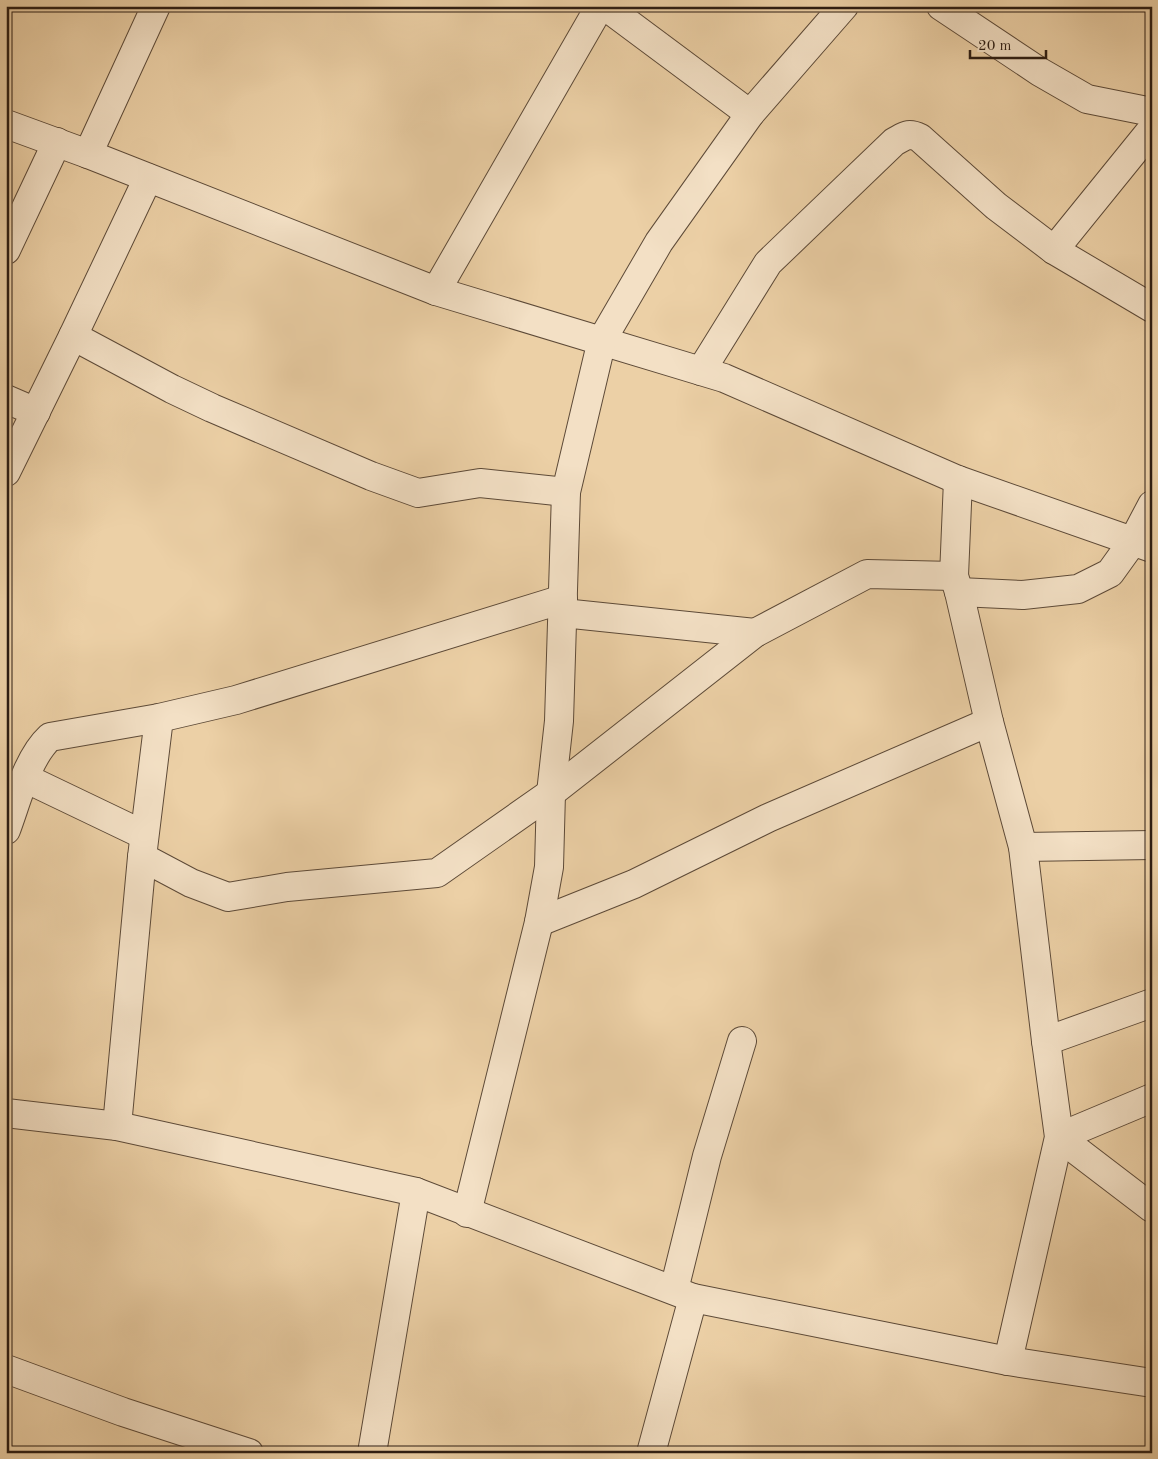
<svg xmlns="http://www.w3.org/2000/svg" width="1158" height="1459" font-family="'Old Standard TT',serif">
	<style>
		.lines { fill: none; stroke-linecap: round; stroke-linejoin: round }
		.minor-casing { stroke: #5d4a38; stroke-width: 30 }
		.minor { stroke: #f3e0c5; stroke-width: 28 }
	</style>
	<rect width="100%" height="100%" fill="#ecd0a6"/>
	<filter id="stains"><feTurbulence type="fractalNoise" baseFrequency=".004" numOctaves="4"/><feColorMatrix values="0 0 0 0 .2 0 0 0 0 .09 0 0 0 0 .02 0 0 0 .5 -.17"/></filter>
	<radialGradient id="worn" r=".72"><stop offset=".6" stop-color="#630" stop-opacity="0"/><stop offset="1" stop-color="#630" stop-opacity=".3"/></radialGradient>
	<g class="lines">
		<defs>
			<g id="minor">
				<path d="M605,6L750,114"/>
				<path d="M941,6L1040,72L1087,99L1152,112"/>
				<path d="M6,124L88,154L436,291L724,378L958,480L1152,548"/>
				<path d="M88,154L156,6"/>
				<path d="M6,250L57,142"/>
				<path d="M1054,250L1152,129"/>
				<path d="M436,291L600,6"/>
				<path d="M73,336L172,389L212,408L371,476L418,493L480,483L566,492"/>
				<path d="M701,371L768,263L894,142C905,136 908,132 920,138L996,206L1054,250L1152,308"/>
				<path d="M6,399L36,412"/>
				<path d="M6,472L73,336L148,178"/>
				<path d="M958,480L954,576L959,592L989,722L1023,847L1046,1041L1059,1137L1008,1361"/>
				<path d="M959,592L1023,595L1078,589L1110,573L1133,541L1152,505"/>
				<path d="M563,613L755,633"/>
				<path d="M25,778L144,835"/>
				<path d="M6,830C17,801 27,758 50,737L159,718L236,700L563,599"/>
				<path d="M1023,847L1152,845"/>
				<path d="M142,857L191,883L228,897L287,887L437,873L551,793L755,633L867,574L954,576"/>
				<path d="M539,922L634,884L768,818L989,722"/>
				<path d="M1046,1041L1152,1003"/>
				<path d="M1152,1098L1059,1137L1152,1208"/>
				<path d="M6,1113L117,1126L416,1192L693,1298L1008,1361L1152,1383"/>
				<path d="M117,1126L142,857L159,718"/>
				<path d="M467,1213L539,922L549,867L551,793L559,721L566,492L602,340L659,242L750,114L844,6"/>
				<path d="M674,1290L707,1156L742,1041"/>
				<path d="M6,1369L123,1412L249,1453"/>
				<path d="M372,1453L416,1192"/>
				<path d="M651,1453L693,1298"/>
			</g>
		</defs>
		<use href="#minor" class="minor-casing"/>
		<use href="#minor" class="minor"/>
	</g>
	<rect width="1158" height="1459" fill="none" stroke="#ecd0a6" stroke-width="25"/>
	<rect x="8" y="8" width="1143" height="1444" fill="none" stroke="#2d1d13" stroke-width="2.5"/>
	<rect x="12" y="12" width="1133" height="1434" fill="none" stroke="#2d1d13"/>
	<path d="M970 50v8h76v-8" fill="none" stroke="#2d1d13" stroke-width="2.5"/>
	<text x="978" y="50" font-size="15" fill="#2d1d13" stroke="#f3e0c5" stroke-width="4" paint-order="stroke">20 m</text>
	<rect width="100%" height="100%" filter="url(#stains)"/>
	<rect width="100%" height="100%" fill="url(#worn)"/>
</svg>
